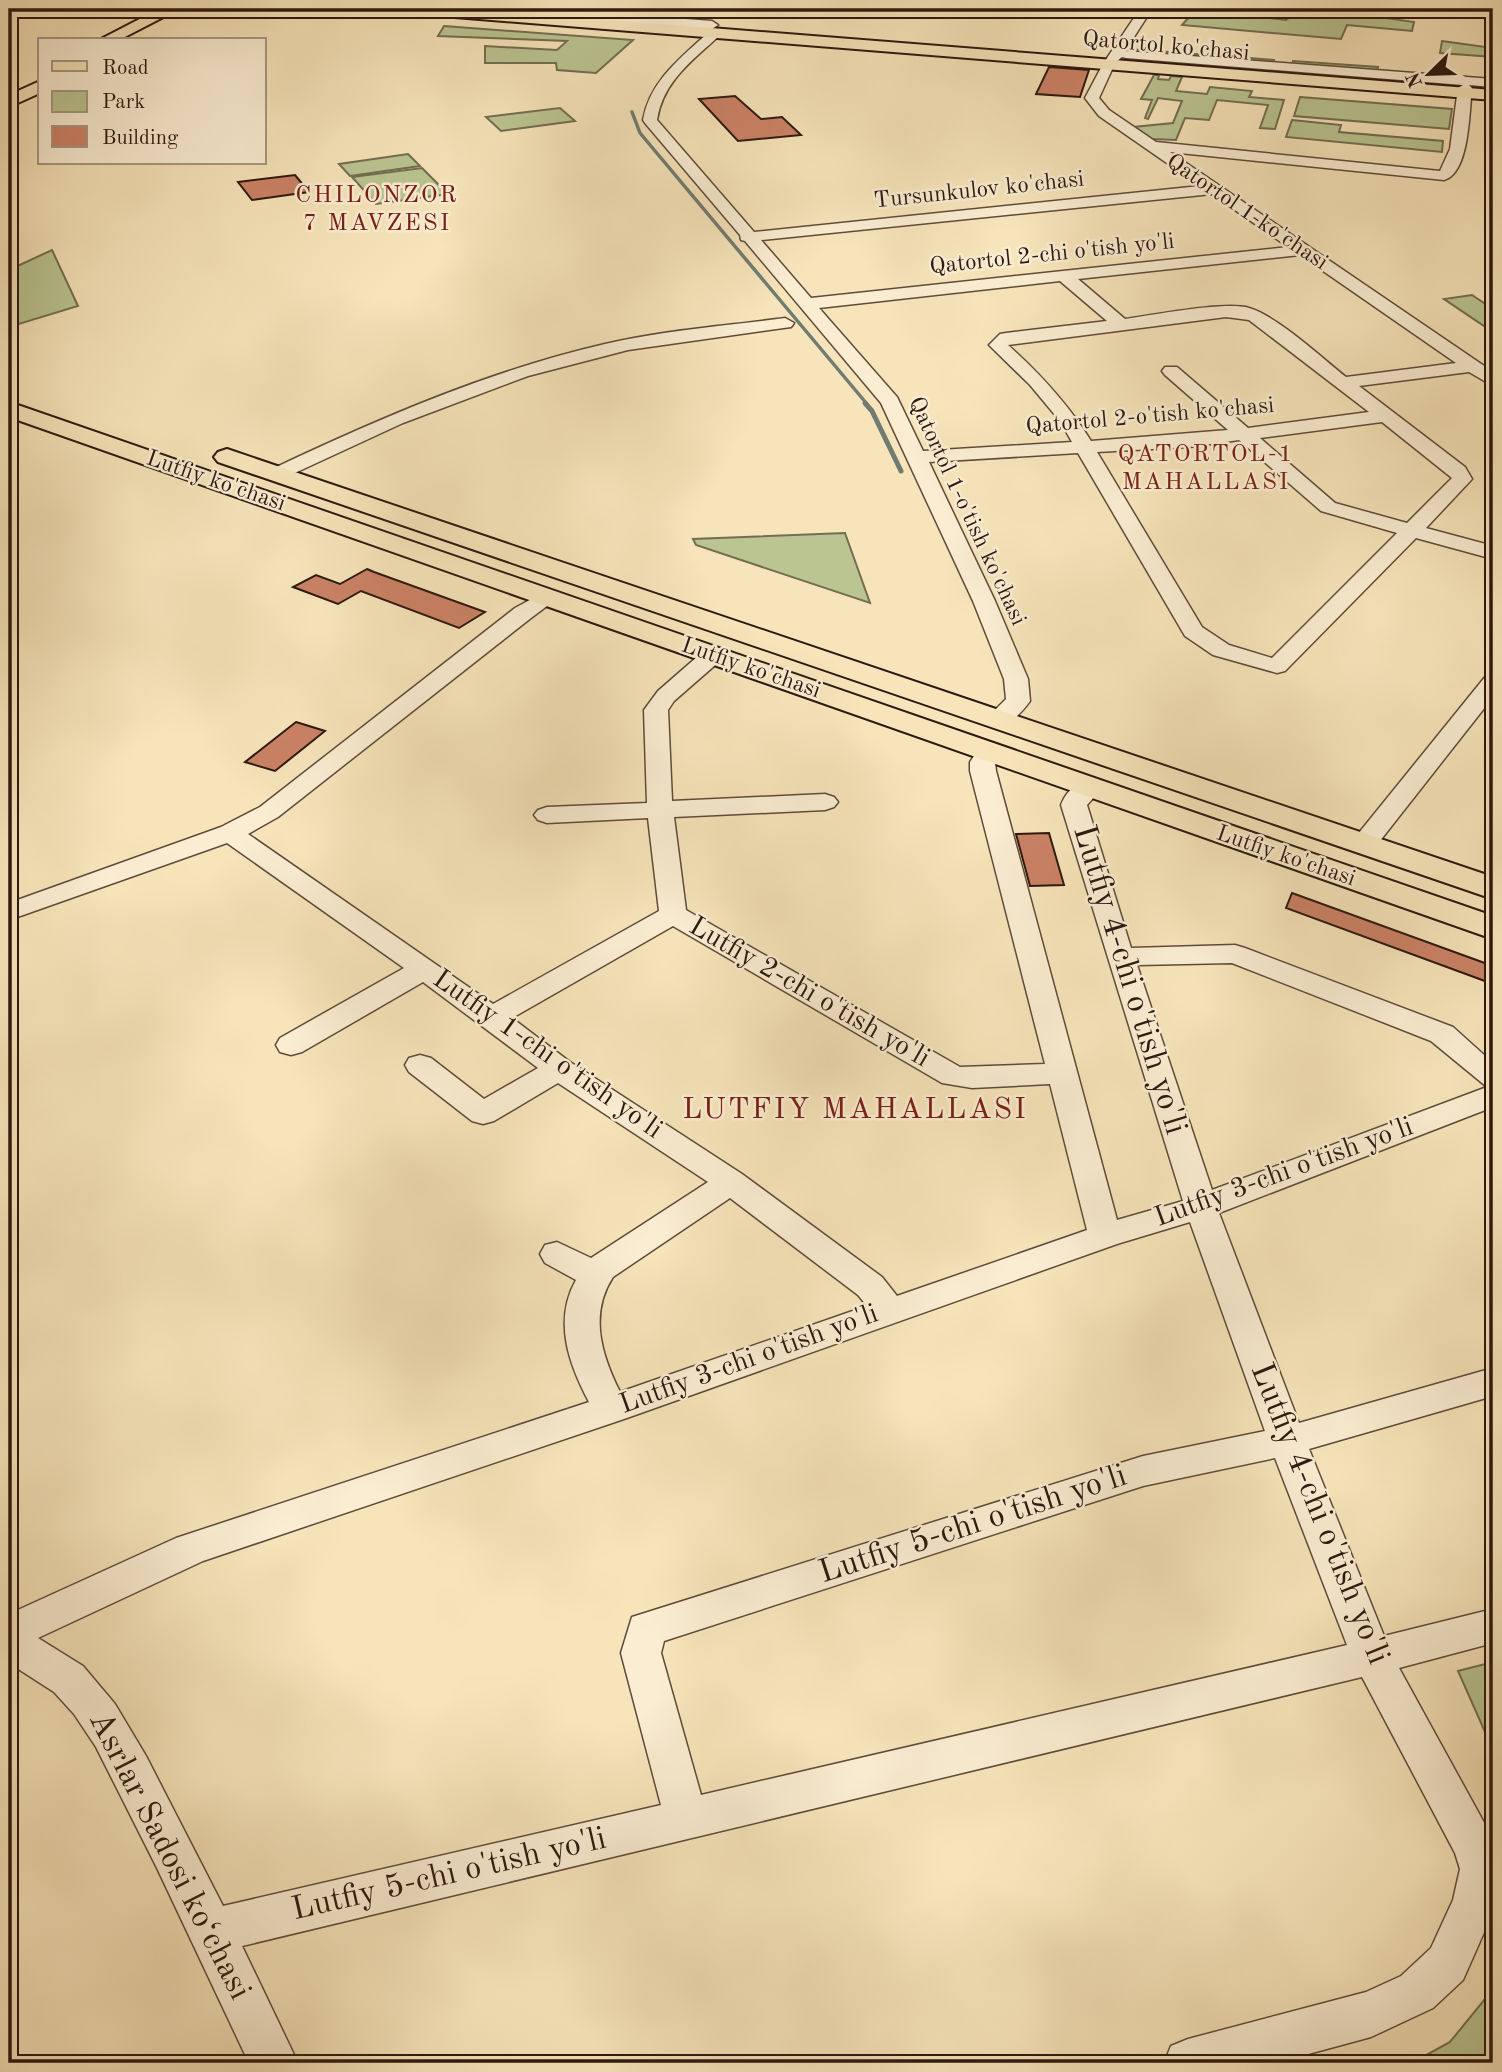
<svg xmlns="http://www.w3.org/2000/svg" width="1502" height="2072" font-family="'Old Standard TT',serif">
	<style>
		.green { fill: #bac592; stroke: #736e51; stroke-width: 2 }
		.lines { fill: none; stroke-linecap: round; stroke-linejoin: round }
		.stream-far1 { stroke: #707c72; stroke-width: 3.5 }
		.stream { stroke: #707c72; stroke-width: 5 }
		.building { fill: #cb8266; stroke: #2c1810; stroke-width: 2 }
		.minor-casing { stroke: #5f4b3a; stroke-width: 3 }
		.major-casing { stroke: #2c1810; stroke-width: 4 }
		.minor { fill: #faedd2; fill-rule: evenodd }
		.major { fill: #f7e4ba; fill-rule: evenodd }
		.labels { text-anchor: middle; dominant-baseline: central; stroke-width: 5; stroke-linejoin: round; paint-order: stroke }
		.far-street-label { font-size: 23px; fill: #2c1810; stroke: #faedd2 }
		.far-neighbourhood-label { font-size: 24px; letter-spacing: 2px; fill: #7a1f14; stroke: #faedd2 }
		.street-label { font-size: 28px; fill: #2c1810; stroke: #faedd2 }
		.neighbourhood-label { font-size: 30px; letter-spacing: 2px; fill: #7a1f14; stroke: #faedd2 }
		.near-street-label { font-size: 33px; fill: #2c1810; stroke: #faedd2 }
	</style>
	<rect width="100%" height="100%" fill="#f7e4ba"/>
	<filter id="stains"><feTurbulence type="fractalNoise" baseFrequency=".00286" numOctaves="4"/><feColorMatrix values="0 0 0 0 .2 0 0 0 0 .09 0 0 0 0 .02 0 0 0 .5 -.17"/></filter>
	<radialGradient id="worn" r=".72"><stop offset=".6" stop-color="#630" stop-opacity="0"/><stop offset="1" stop-color="#630" stop-opacity=".3"/></radialGradient>
	<g class="green">
		<path d="M1196,9L1286,20L1296,12L1274,9H1323L1414,22L1412,31L1347,25L1341,39L1182,25Z"/>
		<path d="M444,26L633,40L596,73L557,70L556,63H485V46L557,50L567,41L438,36Z"/>
		<path d="M1442,41L1493,48V57L1440,53Z"/>
		<path d="M1129,49L1274,60L1272,66L1292,65L1293,61L1378,67L1376,78L1125,57Z"/>
		<path d="M1154,75H1159L1158,79L1169,80L1171,76L1182,77L1176,91L1207,94L1210,87L1252,91L1249,97L1284,100L1275,129L1260,128L1268,105L1217,100L1209,120L1185,118L1176,140L1152,139L1133,127L1173,123L1182,101L1158,98L1148,119L1145,118L1152,100L1141,99Z"/>
		<path d="M1300,97L1452,109L1449,129L1294,116Z"/>
		<path d="M560,108L575,121L501,131L486,117Z"/>
		<path d="M1292,120L1341,125L1339,132L1443,141L1442,152L1286,137Z"/>
		<path d="M408,154L420,166L350,176L339,164Z"/>
		<path d="M422,168L448,194L376,204L352,177Z"/>
		<path d="M52,250L78,306L9,327V270Z"/>
		<path d="M1472,295L1493,309V332L1444,299Z"/>
		<path d="M845,533L870,603L696,545L693,539Z"/>
		<path d="M1493,1662V1750L1458,1671Z"/>
		<path d="M1493,1989V2063H1412L1450,2042Z"/>
	</g>
	<g class="lines">
		<path class="stream-far1" d="M632,112L640,133L867,404"/>
		<path class="stream" d="M865,403L872,411L901,471"/>
	</g>
	<g class="building">
		<path d="M1049,67L1089,70L1080,97L1036,94Z"/>
		<path d="M735,96L761,119L782,117L801,135L738,141L699,99Z"/>
		<path d="M295,175L309,192L252,200L238,182Z"/>
		<path d="M367,569L374,572L485,612L459,628L361,591L338,604L293,587L316,575L340,584Z"/>
		<path d="M296,722L325,731L275,771L245,762Z"/>
		<path d="M1049,833L1064,885L1030,886L1016,834Z"/>
		<path d="M1292,893L1493,966V984L1286,908Z"/>
	</g>
	<g class="lines">
		<defs>
			<g id="minor">
				<path d="M509,9H556L712,21L718,25L712,29L515,13Z"/>
				<path d="M1140,9H1152L1125,51L1493,79V87L1469,85L1472,88C1469,110 1470,173 1444,180L1170,152L1493,372V386L1469,372L1359,386L1465,467L1472,479L1426,528L1493,546V559L1416,538L1285,671L1277,673L1213,655L1185,636L1078,453L929,462L995,601L1028,679L1030,701C1020,715 1006,730 988,725L985,720L1006,699L1004,679L973,601L881,403L745,241L741,240L740,235L645,123L643,120C650,80 682,57 711,30H719V36C693,60 663,81 657,120L754,232L1200,186L1099,116L1085,98L1103,64ZM1122,57L1126,58L1463,85L1458,88L1450,149L1440,171L1156,142L1109,110L1099,98L1115,63ZM1212,194L1288,247L811,298L761,240ZM1300,255L1456,363L1346,377C1322,358 1277,316 1249,308C1226,301 1153,315 1125,319L1078,279ZM1060,281L1107,321L1006,333L1000,334L989,345L1030,385L1060,421L1072,442L923,451L897,397L819,308ZM1226,317L1249,320L1369,412L1248,428L1177,367H1165L1162,371L1165,375L1228,430L1091,441C1068,404 1040,374 1008,345ZM1382,422L1452,478L1407,523L1335,503L1260,438ZM1239,440L1321,511L1397,533L1272,658L1229,645L1202,627L1097,452L1189,447Z"/>
				<path d="M1388,9H1445C1432,19 1402,19 1388,9Z"/>
				<path d="M785,318L794,323L791,327L628,350L528,376L403,423L284,478H270L267,474L270,470C378,419 488,371 605,344C664,330 725,326 785,318Z"/>
				<path d="M548,590L556,592L559,597L531,618L278,817L248,834L493,1004L659,911L648,818L547,823L538,820L534,815L538,810L547,807L647,803L644,710L658,691L705,650H721L725,655L721,660L674,701L668,710L672,801L825,794L834,797L838,802L834,807L825,810L674,817L686,910L960,1067L1045,1064L970,771V762L980,747L989,745L998,747L1001,752L995,762L996,771L1117,1220L1183,1201L1061,805C1067,789 1082,777 1099,782L1103,787L1087,805L1131,948L1235,945L1245,948L1453,1027L1493,1063V1107L1219,1213L1299,1423L1493,1368V1396L1309,1449L1384,1636L1493,1609V1643L1399,1668L1493,1839V1912L1463,1980L1433,2008L1371,2037L1275,2063H1164L1171,2046L1188,2039L1366,1992L1401,1976L1431,1948L1453,1900L1460,1869L1455,1853L1362,1677L242,1946L298,2063H249L157,1868L96,1747L74,1714L54,1692L9,1663V1614L176,1538L589,1402C569,1364 553,1321 576,1280L545,1263L540,1254L545,1245L557,1242L591,1258L708,1182L558,1083L494,1121L483,1124L472,1121L409,1072L405,1065L409,1058L420,1055L431,1058L484,1099L538,1068L423,982L302,1052L291,1055L280,1052L276,1045L280,1038L404,968L227,843L9,920V903L221,827L260,807L515,608ZM673,926L942,1083L972,1088L1050,1084L1087,1230L897,1296L882,1277L742,1174L570,1062L512,1018ZM1232,963L1431,1041L1487,1087L1212,1190L1137,965ZM730,1198L858,1295L867,1306L620,1392C601,1354 589,1314 613,1277ZM1190,1222L1265,1431L1143,1456L632,1617L621,1653L661,1805L223,1906L146,1756L115,1704L83,1666L38,1638L203,1561L624,1419L1117,1244ZM1275,1458L1347,1645L701,1795L661,1653L664,1641L1143,1486Z"/>
				<path d="M1493,675V697L1372,851L1363,853L1354,851L1350,845L1354,839L1485,677Z"/>
			</g>
			<g id="major">
				<path d="M159,9H179L119,40H99Z"/>
				<path d="M409,9H472L1493,90V100L417,14Z"/>
				<path d="M40,81V93L9,107V95Z"/>
				<path d="M9,402L1493,916V939L9,417Z"/>
				<path d="M227,449L1493,877V899L218,462L214,457L218,452Z"/>
			</g>
		</defs>
		<use href="#minor" class="minor-casing"/>
		<use href="#major" class="major-casing"/>
		<use href="#minor" class="minor"/>
		<use href="#major" class="major"/>
	</g>
	<g class="labels">
		<g class="far-street-label">
			<text transform="translate(1166 46) rotate(5)">Qatortol ko'chasi</text>
			<text transform="translate(979 190) rotate(-6)">Tursunkulov ko'chasi</text>
			<text transform="translate(1247 212) rotate(34)">Qatortol 1-ko'chasi</text>
			<text transform="translate(1052 254) rotate(-6)">Qatortol 2-chi o'tish yo'li</text>
			<text transform="translate(1150 416) rotate(-5)">Qatortol 2-o'tish ko'chasi</text>
			<text transform="translate(216 481) rotate(19)">Lutfiy ko'chasi</text>
			<text transform="translate(967 511) rotate(65)">Qatortol 1-o'tish ko'chasi</text>
			<text transform="translate(751 668) rotate(19)">Lutfiy ko'chasi</text>
			<text transform="translate(1286 856) rotate(19)">Lutfiy ko'chasi</text>
		</g>
		<g class="far-neighbourhood-label">
			<text x="377" y="196">CHILONZOR<tspan x="377" dy="28">7 MAVZESI</tspan></text>
			<text x="1206" y="455">QATORTOL-1<tspan x="1206" dy="28">MAHALLASI</tspan></text>
		</g>
		<g class="street-label">
			<text transform="translate(809 993) rotate(30)">Lutfiy 2-chi o'tish yo'li</text>
			<text transform="translate(547 1055) rotate(35)">Lutfiy 1-chi o'tish yo'li</text>
			<text transform="translate(1284 1173) rotate(-20)">Lutfiy 3-chi o'tish yo'li</text>
			<text transform="translate(749 1360) rotate(-20)">Lutfiy 3-chi o'tish yo'li</text>
		</g>
		<g class="neighbourhood-label">
			<text x="855" y="1110">LUTFIY MAHALLASI</text>
		</g>
		<g class="near-street-label">
			<text transform="translate(1129 980) rotate(73)">Lutfiy 4-chi o'tish yo'li</text>
			<text transform="translate(1319 1514) rotate(68)">Lutfiy 4-chi o'tish yo'li</text>
			<text transform="translate(973 1525) rotate(-18)">Lutfiy 5-chi o'tish yo'li</text>
			<text transform="translate(169 1856) rotate(63)">Asrlar Sadosi ko‘chasi</text>
			<text transform="translate(449 1875) rotate(-13)">Lutfiy 5-chi o'tish yo'li</text>
		</g>
	</g>
	<rect width="1502" height="2072" fill="none" stroke="#f7e4ba" stroke-width="35"/>
	<rect x="10" y="10" width="1481" height="2051" fill="none" stroke="#2c1810" stroke-width="3.5"/>
	<rect x="18" y="18" width="1467" height="2037" fill="none" stroke="#2c1810" stroke-width="2"/>
	<rect x="38" y="38" width="228" height="126" fill="#faedd2" stroke="#a89884" stroke-width="2"/>
	<rect x="52" y="61" width="35" height="10" fill="#f7e4ba" stroke="#a89884" stroke-width="2"/>
	<text x="102" y="74" font-size="21" fill="#2c1810">Road</text>
	<rect x="52" y="91" width="35" height="21" fill="#bac592" stroke="#a89884" stroke-width="2"/>
	<text x="102" y="108" font-size="21" fill="#2c1810">Park</text>
	<rect x="52" y="126" width="35" height="21" fill="#cb8266" stroke="#a89884" stroke-width="2"/>
	<text x="102" y="144" font-size="21" fill="#2c1810">Building</text>
	<g transform="translate(1429 74) rotate(247)" stroke="#faedd2" stroke-width="5" paint-order="stroke">
	<path d="M0-5L12 26L0 18L-12 26Z" fill="#2c1810"/>
	<text y="-10" font-size="19" font-weight="bold" text-anchor="middle" fill="#2c1810">N</text>
	</g>
	<rect width="100%" height="100%" filter="url(#stains)"/>
	<rect width="100%" height="100%" fill="url(#worn)"/>
</svg>
